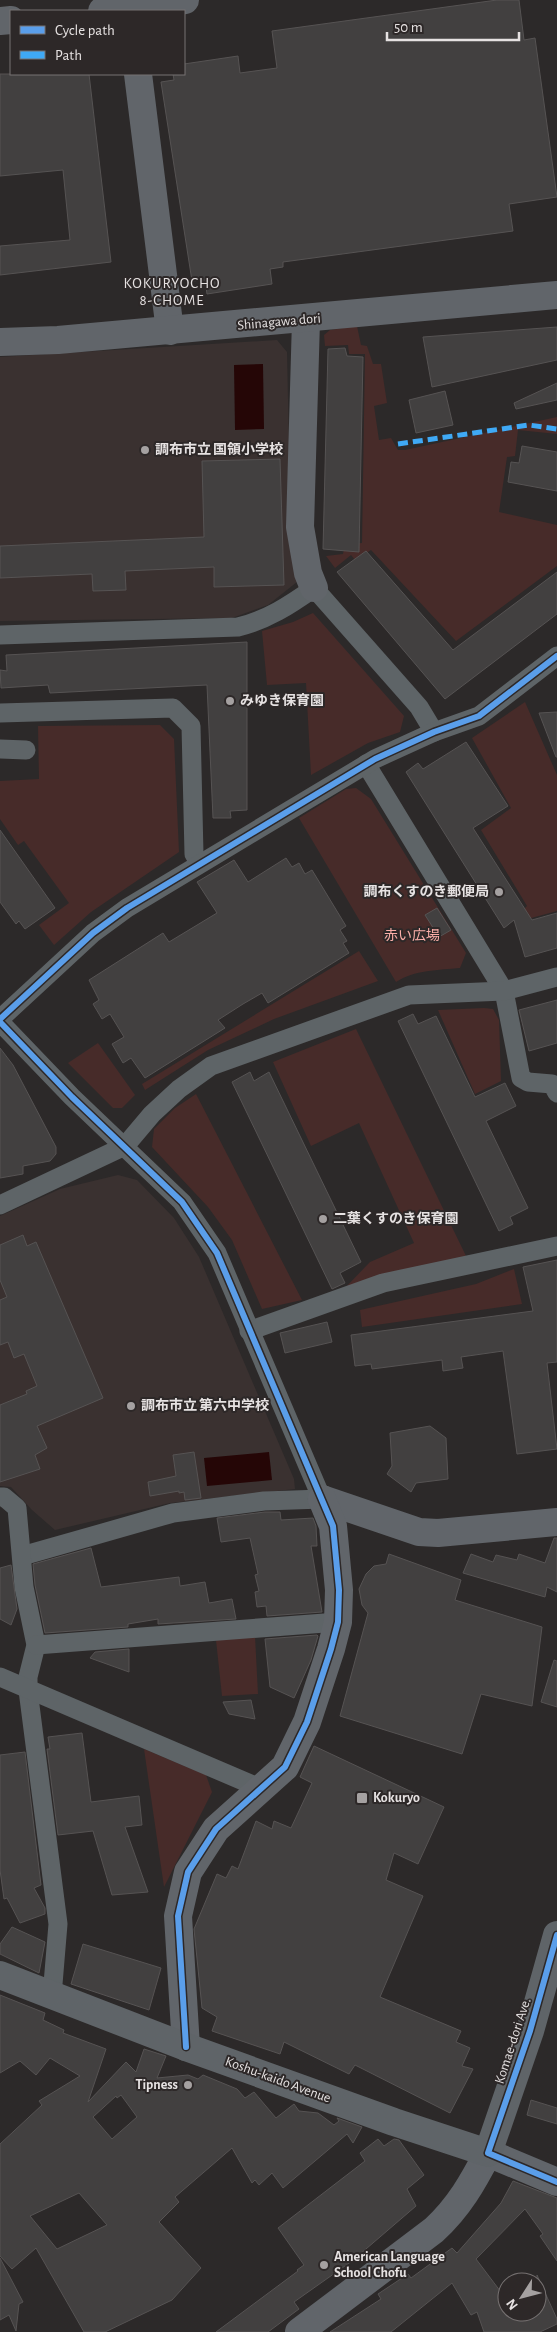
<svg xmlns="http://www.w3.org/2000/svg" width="557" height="2332" font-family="'Alegreya Sans','Noto Sans JP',sans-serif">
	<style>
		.built { fill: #3a3130 }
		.green { fill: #472b29 }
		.water { fill: #250606 }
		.building { fill: #424040; stroke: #565353; fill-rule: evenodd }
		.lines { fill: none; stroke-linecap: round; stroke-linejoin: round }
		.street { stroke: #5e6467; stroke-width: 19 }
		.secondary { stroke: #61656a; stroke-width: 28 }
		.primary { stroke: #5f6468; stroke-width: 28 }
		.quiet { stroke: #3fa9f5; stroke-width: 5; stroke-dasharray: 10 5; stroke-linecap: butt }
		.cycleway-casing { stroke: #2d2828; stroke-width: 9 }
		.cycleway { stroke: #5a9eea; stroke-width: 6 }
		.poi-dot { fill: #a5a1a1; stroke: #2d2828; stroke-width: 2 }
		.labels { text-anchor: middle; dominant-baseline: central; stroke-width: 4; stroke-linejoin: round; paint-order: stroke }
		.street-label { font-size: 14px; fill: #e6e2e2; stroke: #2d2828 }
		.poi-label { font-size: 14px; font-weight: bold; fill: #e6e2e2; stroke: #2d2828; text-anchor: start }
		.park-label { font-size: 14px; fill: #fbafa9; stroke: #2d2828 }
		.neighbourhood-label { font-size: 15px; letter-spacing: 1px; fill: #e6e2e2; stroke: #2d2828 }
	</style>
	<rect width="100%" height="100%" fill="#2c2929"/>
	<g class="built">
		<path d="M277,340L287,352L291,543L302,578L268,605L232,618L0,621V357Z"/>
		<path d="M118,1175L137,1180L174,1218L199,1257L294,1479L295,1489L170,1503L55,1530L32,1510L11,1487L0,1486V1216L60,1189Z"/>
	</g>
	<g class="green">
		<path d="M357,326L361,345L367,346L373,364H381L387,403L374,406L379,440L391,438L398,450H405L557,417V434L518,430L515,456L507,457L499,512L557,525V566L456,641L371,550L355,560L351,555L335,568L326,556L343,554L345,544L362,543L365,354H349L348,345L325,346L324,335L330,330Z"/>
		<path d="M313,613L404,716L400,732L368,743L311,775L306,683L267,685L262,631L293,622Z"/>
		<path d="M525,702L557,775V911L524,920L520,913L527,906L481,830L511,808L472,738Z"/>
		<path d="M160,725L174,739L179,852L91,912L54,945L39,925L69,903L24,841L18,845L0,819V781L39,779L38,726Z"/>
		<path d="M356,788L371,799L466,953L460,968C439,970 414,970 396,982L299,818L346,789Z"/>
		<path d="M359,951L378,981L274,1019L208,1050L145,1090L142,1084Z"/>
		<path d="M484,1008L493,1009L499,1020L501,1081L475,1094L438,1010Z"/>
		<path d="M356,1029L466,1256L344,1289L370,1262L414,1243L359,1123L311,1146L273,1062Z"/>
		<path d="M98,1043L135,1095L122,1108H113L68,1063Z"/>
		<path d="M196,1094L302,1300L262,1309L232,1240L208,1207L152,1147L154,1129L175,1108Z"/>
		<path d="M514,1269L522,1304L362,1327L360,1310L476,1284Z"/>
		<path d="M255,1636L258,1694L222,1696L216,1640Z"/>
		<path d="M144,1749L206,1775L212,1792L164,1887Z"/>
	</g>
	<g class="water">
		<path d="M263,364L264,429L235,430L234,365Z"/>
		<path d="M269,1452L272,1480L207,1486L204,1458Z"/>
	</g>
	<g class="building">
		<path d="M497,0H519L524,40L535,38L557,197L509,204L513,231L283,262V267L270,269L272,284L207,294L205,280L192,281L161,82L174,80L173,74H184V64L238,56L240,73L277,68L272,31Z"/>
		<path d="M0,74H89L111,262L0,275V246L70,240L63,170L0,176Z"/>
		<path d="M557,327V360L432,387L423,337Z"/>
		<path d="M345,348L347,356L363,357L359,552L323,549L328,349Z"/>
		<path d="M557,383V400L516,409L514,403Z"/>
		<path d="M445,391L453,425L416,433L409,400Z"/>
		<path d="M522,446L557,452V491L508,482L511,462L519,463Z"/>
		<path d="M280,459L284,585L214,587V567L125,571L126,590L93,591L92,574L0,578V546L204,537L202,461Z"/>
		<path d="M366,551L453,650L557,572V614L445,699L337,572Z"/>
		<path d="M247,642V810L230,811L231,818H213L207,685L50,693L48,685L1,688L0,670L7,671L6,655Z"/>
		<path d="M557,712V757H556L539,713Z"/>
		<path d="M466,742L508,806L473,828L532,920L557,913V948L525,957L514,920L504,928L406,772L418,763L423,769Z"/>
		<path d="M0,830L55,908L25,929L19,921L16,924L0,902Z"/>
		<path d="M286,858L292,867L299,863L305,874L312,870L346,926L340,930L347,941L343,943L349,953L268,1003L262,993L243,1004L218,1020L225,1028L145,1078L131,1058L123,1063L112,1044L124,1037L110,1014L102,1019L93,1004L99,1000L89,980L163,933L169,942L217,913L197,882L234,860L248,882Z"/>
		<path d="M437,908L451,930L439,937L425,915Z"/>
		<path d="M557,1000V1043L529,1051L519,1010Z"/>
		<path d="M413,1014L418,1024L436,1016L475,1097L505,1083L516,1106L486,1121L528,1208L510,1217L513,1224L499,1231L398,1021Z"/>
		<path d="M0,1048L13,1065L56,1147V1154L50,1161L23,1166V1174L0,1178Z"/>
		<path d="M250,1072L254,1081L269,1072L361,1262L340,1273L345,1283L332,1289L232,1082Z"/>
		<path d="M23,1235L27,1246L36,1242L103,1398L37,1426L47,1448L35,1455L40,1469L0,1482V1405L27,1394L26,1391L37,1386L24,1354L14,1358L8,1342L0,1345V1300L7,1297L0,1280V1245Z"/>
		<path d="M557,1260V1362L547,1363L557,1449L517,1454L503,1351L461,1357L463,1368L443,1371L442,1360L372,1369L371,1364L355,1366L351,1335L533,1311L523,1267Z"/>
		<path d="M327,1322L332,1342L285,1353L280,1333Z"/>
		<path d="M430,1426L446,1438L448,1479L416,1483L411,1492L387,1474L392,1466L390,1433Z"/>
		<path d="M194,1452L201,1498L185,1500L184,1492L179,1493V1491L150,1496L148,1482L176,1476L173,1455Z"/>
		<path d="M265,1512H280L281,1520L313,1518L316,1526L317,1546H311L322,1612L267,1616L266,1606L257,1607L255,1592L259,1591L255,1575L258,1574L250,1538L221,1542L217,1518Z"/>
		<path d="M554,1538H557V1592L547,1587L545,1597L463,1573L471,1554L493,1562L496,1555L517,1560L519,1554L545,1563Z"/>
		<path d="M91,1548L101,1587L179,1577L180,1586L205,1582L209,1603L232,1599L236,1619L158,1624V1619L128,1624V1627L45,1633L35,1585L33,1564Z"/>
		<path d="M389,1554L461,1580L455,1600L542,1627L532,1706L481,1694L462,1754L340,1716L368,1613L362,1605L359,1589L366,1574L374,1566L386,1564Z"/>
		<path d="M11,1565L17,1609L11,1625L0,1619V1568Z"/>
		<path d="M317,1635L318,1636L311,1660L294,1698L270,1687L265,1639Z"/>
		<path d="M129,1649V1672L90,1658L95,1652Z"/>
		<path d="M554,1660L557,1661V1707L541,1702Z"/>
		<path d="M251,1700L255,1719L229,1714L223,1702Z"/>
		<path d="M82,1733L91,1802L139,1796L142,1825L125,1827L148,1892L112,1895L93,1831L58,1835L47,1749H50L48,1737Z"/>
		<path d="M314,1746L444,1807L418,1864L394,1853L386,1880L423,1896L380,1997L461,2031L456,2042L470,2048L462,2066L473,2069L450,2113L355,2065L349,2074L284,2042L280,2054L212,2031L217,2017L202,2008L194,1929L217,1874L226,1878L232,1866L238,1869L256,1821L272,1829L274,1821L291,1828L312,1783L300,1777Z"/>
		<path d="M25,1752L41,1885L34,1888L45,1908V1914L20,1923L7,1898L4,1899L0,1870V1755Z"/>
		<path d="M12,1927L45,1942L39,1973L0,1954V1944Z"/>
		<path d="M83,1944L161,1968L149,2010L71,1984Z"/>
		<path d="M0,1995L45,2013L43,2020L64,2030L63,2033L106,2049L88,2102L126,2062L136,2072L144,2049L166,2056L157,2078L188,2075L198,2079L203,2075L237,2089L245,2098L254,2092L276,2118L294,2104L299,2111L318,2113L334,2125L339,2121L337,2118L362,2127L353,2143L347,2134L283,2188L272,2173L259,2185L255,2180L252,2183L232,2148L175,2197L179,2202L159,2222L201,2268L172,2300L105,2332H84L36,2248L12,2269L0,2256V2144L42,2105L39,2101L80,2076L50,2058L36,2075L20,2061L0,2073ZM121,2095L137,2117L112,2139L93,2117L116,2096L117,2098ZM79,2193L107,2225L57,2249L30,2216Z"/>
		<path d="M531,2100L557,2108V2124L527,2115Z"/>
		<path d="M378,2139L384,2146L394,2139L399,2140L424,2175L407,2189L416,2206L352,2261L294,2302L299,2309L268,2332H216L298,2271L297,2270L304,2265L278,2228L365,2161L360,2153Z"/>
		<path d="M513,2181L557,2198V2261L540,2236L543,2234L525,2209L476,2259L507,2300V2312H537V2275L557,2319V2324L540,2332H484L477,2312L471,2315L452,2283L391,2332H330L381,2299L378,2294L408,2274L411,2278L452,2248L457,2253L501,2203Z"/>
		<path d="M0,2258L23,2302L19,2304L16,2331L9,2315L0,2320Z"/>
	</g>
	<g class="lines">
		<g class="street">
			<path d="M0,635L238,627C267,620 290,605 314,588L419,707L434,732"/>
			<path d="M0,713L173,708L191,726L194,854L199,863"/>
			<path d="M0,749L26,750"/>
			<path d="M366,764L504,991L521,1078L528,1082L552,1084L557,1093"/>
			<path d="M0,1019L93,933L127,908L375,759L434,732L479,716L557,656"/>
			<path d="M0,1022L72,1097L182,1202L217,1253L322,1499L264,1501L173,1513L22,1556"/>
			<path d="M0,1205L125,1146L152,1114L179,1089L211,1066L409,995L504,991L557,977"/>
			<path d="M249,1331L383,1283L557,1246"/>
			<path d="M0,1497H4L17,1508L24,1587L36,1645L28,1677V1690L58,1924L52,1996"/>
			<path d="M36,1645L338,1622"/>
			<path d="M0,1677L262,1789"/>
		</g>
		<g class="secondary">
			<path d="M102,11L185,0"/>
			<path d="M0,21L11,20"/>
			<path d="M138,74L170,331"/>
			<path d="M306,320L300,527L308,573L314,588"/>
			<path d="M0,342L58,340L557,295"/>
			<path d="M322,1499L419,1532L438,1533L557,1522"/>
			<path d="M186,2047L178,1916L188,1872L216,1829L285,1767L307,1722L331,1649L338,1622L339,1590L333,1526L322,1499"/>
			<path d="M299,2332L434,2230C459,2207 473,2182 488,2153L557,2182"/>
		</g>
		<path class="primary" d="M0,1975L186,2047L394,2122L488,2153L530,2031L557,1935"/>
		<path class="quiet" d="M398,444L529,425L557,429"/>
		<defs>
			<g id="cycleway">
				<path d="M0,1019L93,933L127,908L375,759L434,732L479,716L557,656"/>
				<path d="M0,1022L72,1097L182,1202L217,1253L333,1526L339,1590L338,1622L331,1649L307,1722L285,1767L216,1829L188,1872L178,1916L186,2047"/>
				<path d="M557,1935L530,2031L488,2153L557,2182"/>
			</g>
		</defs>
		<use href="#cycleway" class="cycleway-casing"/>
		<use href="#cycleway" class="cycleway"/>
	</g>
	<g class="poi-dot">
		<circle cx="145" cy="450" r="5"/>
		<circle cx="230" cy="701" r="5"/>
		<circle cx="499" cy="892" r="5"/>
		<circle cx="323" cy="1219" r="5"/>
		<circle cx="131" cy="1406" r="5"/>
		<rect x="356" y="1792" width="12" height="12" rx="2.5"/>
		<circle cx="188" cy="2085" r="5"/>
		<circle cx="324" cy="2265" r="5"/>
	</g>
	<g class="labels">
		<g class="street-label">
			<text transform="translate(279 322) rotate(-5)">Shinagawa dori</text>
			<text transform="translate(513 2041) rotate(-72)">Komae-dori Ave.</text>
			<text transform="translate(278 2080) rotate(20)">Koshu-kaido Avenue</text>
		</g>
		<g class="poi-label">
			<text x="155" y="450">調布市立 国領小学校</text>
			<text x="240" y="701">みゆき保育園</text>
			<text x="489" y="892" text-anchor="end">調布くすのき郵便局</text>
			<text x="333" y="1219">二葉くすのき保育園</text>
			<text x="141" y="1406">調布市立 第六中学校</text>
			<text x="373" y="1798">Kokuryo</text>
			<text x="178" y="2085" text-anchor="end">Tipness</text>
			<text x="334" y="2257">American Language<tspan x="334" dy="16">School Chofu</tspan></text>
		</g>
		<g class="park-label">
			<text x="412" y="936">赤い広場</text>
		</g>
		<g class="neighbourhood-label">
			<text x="172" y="283">KOKURYOCHO<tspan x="172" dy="17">8-CHOME</tspan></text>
		</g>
	</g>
	<rect x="10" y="10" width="175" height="65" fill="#2d2828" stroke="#777272"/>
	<rect x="20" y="26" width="25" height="8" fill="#5a9eea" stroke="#777272"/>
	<text x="55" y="35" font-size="15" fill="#e6e2e2">Cycle path</text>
	<rect x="20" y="51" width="25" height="8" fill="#3fa9f5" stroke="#777272"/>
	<text x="55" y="60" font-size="15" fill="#e6e2e2">Path</text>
	<g transform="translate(522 2297) rotate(234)"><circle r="24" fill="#2d2828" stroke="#777272"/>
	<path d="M0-4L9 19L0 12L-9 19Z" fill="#a5a1a1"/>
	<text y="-8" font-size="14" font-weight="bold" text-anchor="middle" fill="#e6e2e2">N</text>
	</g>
	<path d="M387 32v8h132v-8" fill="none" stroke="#e6e2e2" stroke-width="2.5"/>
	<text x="394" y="32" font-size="15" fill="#e6e2e2" stroke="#2d2828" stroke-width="4" paint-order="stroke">50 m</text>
</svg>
